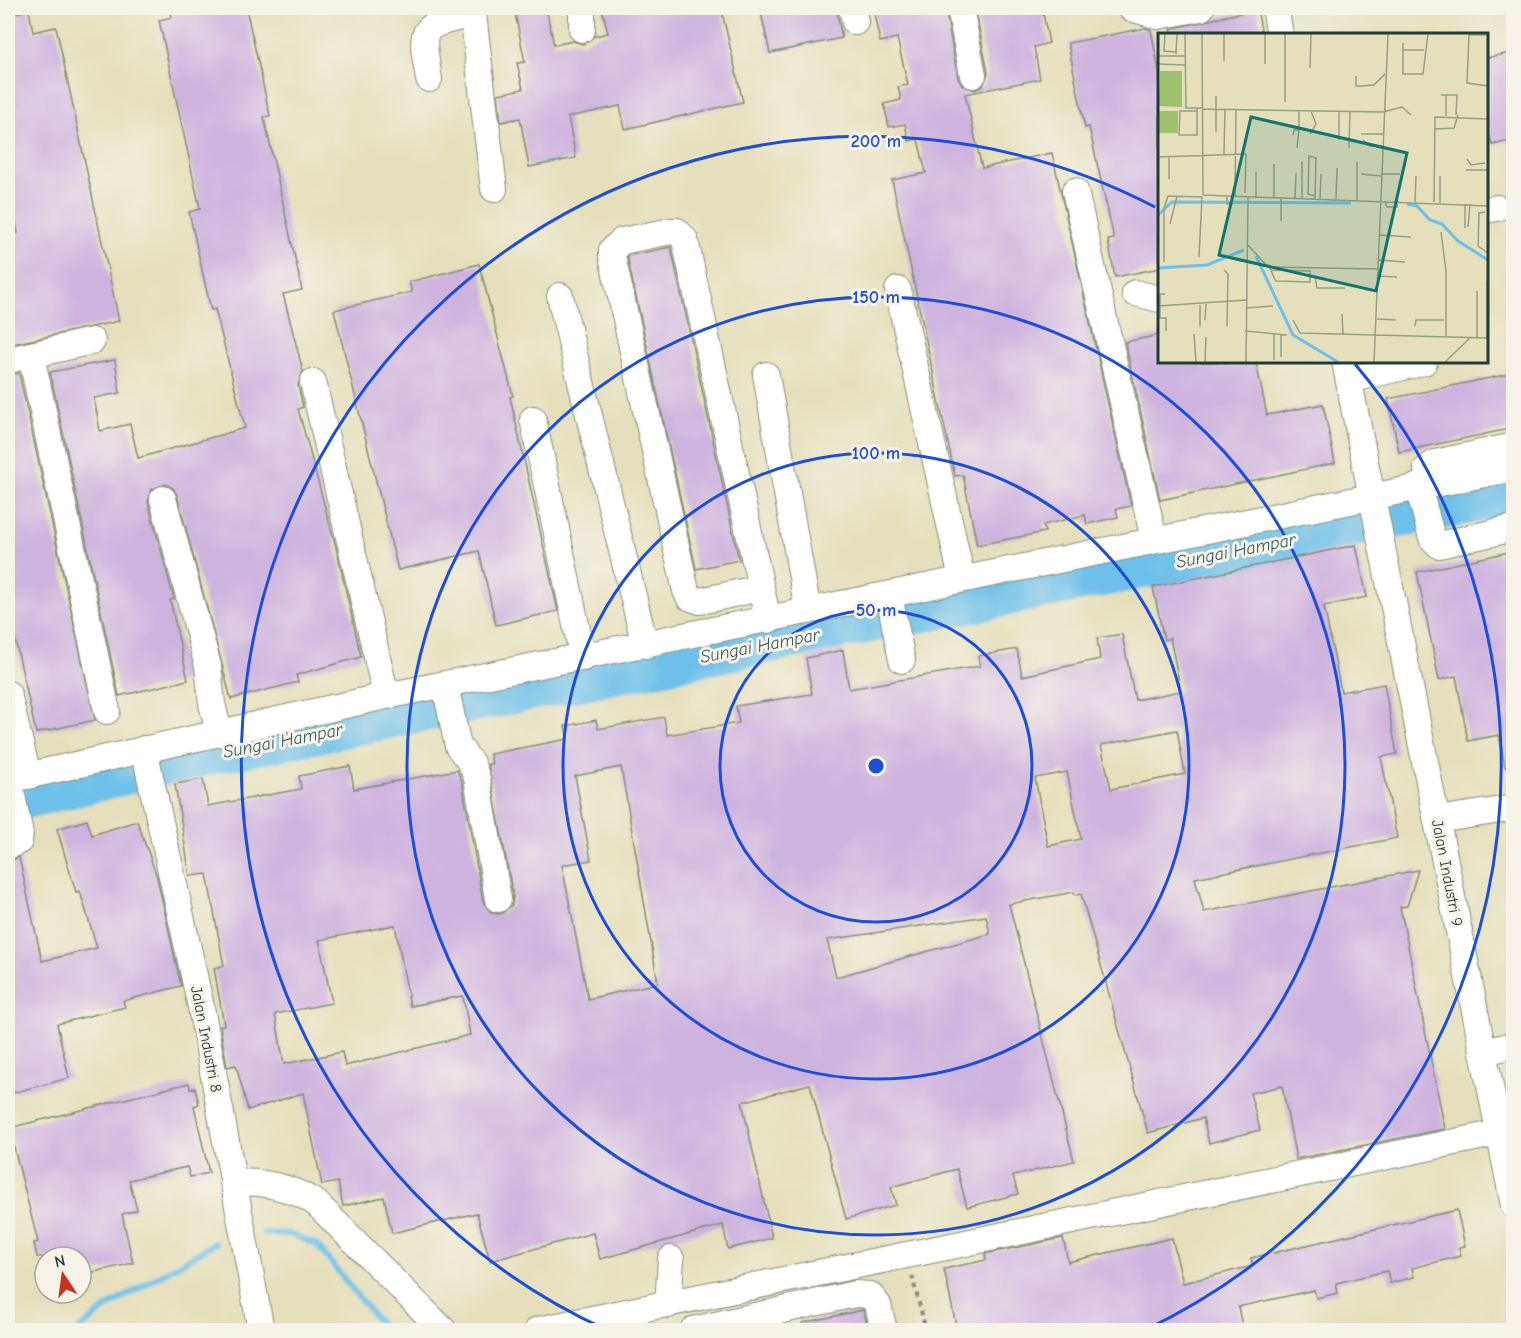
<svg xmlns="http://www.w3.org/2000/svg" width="1521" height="1338" font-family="'Comic Neue',sans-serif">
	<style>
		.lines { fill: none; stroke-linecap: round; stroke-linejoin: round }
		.stream { stroke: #6dc0e9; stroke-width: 6 }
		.river { stroke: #6dc0e9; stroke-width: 38 }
		.building { fill: #ceb3df; fill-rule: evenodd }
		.minor-casing { stroke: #828e78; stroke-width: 28 }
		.path { stroke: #828e78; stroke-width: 4; stroke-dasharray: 4.5 4.5; stroke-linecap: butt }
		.minor { stroke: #fff; stroke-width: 26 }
		.ring { fill: none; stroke: #1d4ed8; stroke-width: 3 }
		.labels { text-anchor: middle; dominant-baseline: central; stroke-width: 6; stroke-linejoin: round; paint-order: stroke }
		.street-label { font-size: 16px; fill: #1f3d34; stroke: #f7f3e8 }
		.water-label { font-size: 18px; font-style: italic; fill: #325e61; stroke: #f7f3e8 }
		.inset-river { fill: none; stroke: #6dc0e9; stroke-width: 3 }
		.inset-road { fill: none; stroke: #969e85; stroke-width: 1.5 }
		.view { fill: #0f766e; fill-opacity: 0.15; stroke: #0f766e; stroke-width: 3 }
		.inset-edge { fill: none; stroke: #1f3d34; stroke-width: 3 }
		.centre { fill: #1d4ed8; stroke: #f7f3e8; stroke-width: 3 }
		.ring-label { font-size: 18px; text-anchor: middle; font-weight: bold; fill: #1d4ed8; stroke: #f7f3e8; stroke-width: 6; stroke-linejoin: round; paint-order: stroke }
	</style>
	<rect width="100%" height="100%" fill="#f7f3e8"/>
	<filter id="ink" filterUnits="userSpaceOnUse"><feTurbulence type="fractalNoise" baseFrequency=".0167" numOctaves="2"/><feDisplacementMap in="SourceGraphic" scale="12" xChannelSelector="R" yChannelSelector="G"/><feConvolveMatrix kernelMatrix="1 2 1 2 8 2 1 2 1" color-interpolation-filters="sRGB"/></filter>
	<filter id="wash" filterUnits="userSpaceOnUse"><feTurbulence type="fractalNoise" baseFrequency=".008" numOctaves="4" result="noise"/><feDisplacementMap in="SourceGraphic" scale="24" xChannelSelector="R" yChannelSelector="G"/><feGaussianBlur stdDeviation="1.35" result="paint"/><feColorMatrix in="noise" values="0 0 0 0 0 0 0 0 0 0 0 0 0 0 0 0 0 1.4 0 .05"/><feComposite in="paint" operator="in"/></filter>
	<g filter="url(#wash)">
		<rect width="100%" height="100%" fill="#e5dfbb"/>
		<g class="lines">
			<g class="stream">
				<path d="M264,1233L289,1234L317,1245L385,1330"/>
				<path d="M79,1330L109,1306L215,1243"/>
			</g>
			<path class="river" d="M8,804L222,753L1514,496"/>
		</g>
		<g id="blocks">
			<g class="building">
				<path d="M170,8H246L270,116L264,117L302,290L283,294L303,371L298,385L303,407L298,409L336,547L361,657L296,675L298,682L231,699L177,495L173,488L166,484L152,489L148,502L174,599L170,600L188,680L119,696L50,372L115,360L120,393L94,398L100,431L130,424L138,458L245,428L215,309L211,310L189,212L200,209L159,20L172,17Z"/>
				<path d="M514,8H546L554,45L573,41L583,44L595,36L608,33L602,8H721L743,102L625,129L620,106L568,117L576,158L529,167L520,118L501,122L498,94L523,89L517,63L525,62Z"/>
				<path d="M760,8H836L842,38L770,53Z"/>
				<path d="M873,8H945L958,78L962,85L975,90L983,86L988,73L975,8H1042L1049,43L1034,47L1040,79L965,94L982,168L1052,153L1131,506L1116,509L1118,517L1087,524L1085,515L1043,525L1045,532L977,545L963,475L955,476L892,180L926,173L918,139L909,141L905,124L889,127L884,104L901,100L898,87L908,85L897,38L880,42Z"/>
				<path d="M1257,9L1262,34H1172L1171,29Z"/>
				<path d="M29,10L33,32L56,27L119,321L8,345V234L18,233L8,182V15Z"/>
				<path d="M1146,28L1151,30L1160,75V268L1115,277L1108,240L1114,239L1089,127L1085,128L1068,43Z"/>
				<path d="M1514,52V140L1492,145L1490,137L1486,138V58Z"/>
				<path d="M671,247L739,560L696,569L627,256Z"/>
				<path d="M479,264L513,396L510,397L558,611L496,625L479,551L398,570L334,310L412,292L409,282Z"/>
				<path d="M1160,335V362H1256L1267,415L1323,404L1335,463L1160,500L1125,342Z"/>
				<path d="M19,373L95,720L36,733L8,608V375Z"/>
				<path d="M1514,373V428L1399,452L1388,399Z"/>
				<path d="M1356,545L1367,597L1324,606L1341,692L1384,684L1397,754L1381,757L1397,838L1195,878L1204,912L1418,870L1407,906L1400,907L1445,1129L1296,1159L1282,1086L1250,1093L1260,1130L1209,1143L1203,1118L1148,1133L1081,894L1075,895L1074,892L1009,904L1074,1161L1013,1176L1018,1194L967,1207L957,1169L891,1187L896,1205L846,1219L810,1084L742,1102L772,1238L728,1249L723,1225L600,1259L593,1233L490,1261L477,1213L392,1233L384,1197L343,1206L338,1182L322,1185L303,1093L248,1110L236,1065L227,1067L220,1026L224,1025L214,968L224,966L207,874L190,876L175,784L203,779L208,806L301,789L299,776L350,766L354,789L457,770L462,782L483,902L492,913L501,914L512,905L513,896L488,764H492L490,754L568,739L565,726L596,720L598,729L664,717L667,735L739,723L736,706L812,694L806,658L843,650L849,689L980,666L978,656L1017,649L1022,676L1100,659L1097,638L1122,634L1135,700L1181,691L1170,638L1164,640L1153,587ZM1177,730L1185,774L1111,789L1101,745ZM621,767L658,983L588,999L562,865L591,860L575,776ZM1067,772L1081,839L1048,846L1035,778ZM986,916L990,934L836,977L827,940ZM395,925L410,1006L463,996L470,1035L345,1066L342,1052L284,1064L275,1014L332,1003L319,940Z"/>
				<path d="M1514,551V766L1505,767L1499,735L1468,741L1456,676L1439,680L1417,572Z"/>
				<path d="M87,820L92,835L137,821L157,877L181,986L123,1001L125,1007L57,1024L69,1078L8,1094V1043L11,1042L8,1027V861L19,857L42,961L97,948L80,891L76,892L57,829Z"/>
				<path d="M189,1083L190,1089L195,1088L199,1104L194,1106L209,1173L190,1177L187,1167L129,1180L137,1210L122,1214L133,1263L81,1275V1257H37L34,1243L38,1242L9,1128Z"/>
				<path d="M1457,1210L1465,1246L1459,1247L1461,1256L1412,1268L1414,1277L1390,1283L1387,1271L1336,1283L1338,1293L1316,1298L1314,1290L1238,1307L1243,1330H957L944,1269L986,1260L985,1254L1063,1238L1068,1262L1172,1238L1183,1283L1253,1266L1251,1258Z"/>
				<path d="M863,1310L869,1330H802V1323Z"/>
			</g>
		</g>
	</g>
	<g filter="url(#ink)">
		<use href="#blocks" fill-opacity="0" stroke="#828e78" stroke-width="1.5"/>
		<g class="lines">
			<defs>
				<g id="minor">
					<path d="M852,8L855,22"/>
					<path d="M960,8L973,75"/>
					<path d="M1131,8L1158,16L1201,8"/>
					<path d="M1275,8L1280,34"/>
					<path d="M473,14L494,189"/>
					<path d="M582,29V8"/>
					<path d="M429,79C419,24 420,27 473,14L471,8"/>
					<path d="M1075,191L1154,539"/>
					<path d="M1486,210L1497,208"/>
					<path d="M898,290L962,579"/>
					<path d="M1135,293L1160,299"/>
					<path d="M560,296L645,645"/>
					<path d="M31,355L92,341"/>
					<path d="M8,360L31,355L107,711"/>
					<path d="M1345,362L1514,1206"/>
					<path d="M766,375L808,611"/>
					<path d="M1349,380L1424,362"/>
					<path d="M313,382L386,696"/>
					<path d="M533,419L583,658"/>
					<path d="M1429,484L1427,469L1435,463L1514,446"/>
					<path d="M1418,486L1432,538L1439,545L1514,528"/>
					<path d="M163,499L208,666L212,704L219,732"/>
					<path d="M761,588L700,601L689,597L686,591L612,256V250L622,241L671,231H677L685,240L768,620"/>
					<path d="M889,595L902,660"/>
					<path d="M445,685L458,746L471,763L477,778L498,899"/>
					<path d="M8,694L28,776"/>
					<path d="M144,749L201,1007L261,1330"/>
					<path d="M8,780L386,696L1514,468"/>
					<path d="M1437,820L1514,808"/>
					<path d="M8,846L19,841L20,834L9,780"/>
					<path d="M1483,1052L1514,1045"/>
					<path d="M233,1182C265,1182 289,1186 316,1203L443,1330"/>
					<path d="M668,1305L671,1259"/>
					<path d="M538,1330C859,1267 1178,1197 1499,1133"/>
					<path d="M693,1330L855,1294L870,1295L878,1305L884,1330"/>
				</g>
			</defs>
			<use href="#minor" class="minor-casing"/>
			<path class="path" d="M912,1276L926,1330"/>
			<use href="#minor" class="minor"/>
		</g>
	</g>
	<g class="ring">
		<circle cx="876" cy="766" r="156"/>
		<circle cx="876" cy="766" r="313"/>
		<circle cx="876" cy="766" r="469"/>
		<path d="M607 1330A625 625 0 1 1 1155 207M1355 364A625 625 0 0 1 1145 1330"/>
	</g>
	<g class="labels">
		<g class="street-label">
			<text transform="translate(1447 873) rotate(79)">Jalan Industri 9</text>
			<text transform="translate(206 1039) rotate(79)">Jalan Industri 8</text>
		</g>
		<g class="water-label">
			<text transform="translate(1236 551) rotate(-11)">Sungai Hampar</text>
			<text transform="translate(760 646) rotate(-11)">Sungai Hampar</text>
			<text transform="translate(283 741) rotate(-11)">Sungai Hampar</text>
		</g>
	</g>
	<g transform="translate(1158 33)">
		<rect width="330" height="330" fill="#e5dfbb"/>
		<path d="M2,38H24V74L1,73ZM0,78H20V100H0Z" fill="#9dc16c"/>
		<path class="inset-river" d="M249,171L259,173L272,187L284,191L300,208L330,227M0,182L14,169L193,170M98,223L135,302L180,329M0,235L49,232L86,217"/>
		<path class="inset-road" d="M7,1L6,18L18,19M27,1L28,75H44M44,1L45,162M107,1V31M311,1L309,50L330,53M311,2H330M245,10V41H265L270,1M245,17H266M18,21L19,1M0,23H28M66,28V1M0,31L28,32M152,35L153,1M198,43V53H204L216,52L227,41M283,62H299L298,82M127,69V1M39,75V102H21L22,78H39M44,76L225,79L244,74L253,82M288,83V62M276,96L296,95L300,82M58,99V63M152,101L158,91L153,78M203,101H225M135,102L136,97H141V78M181,107V78M205,107L212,113H224M139,115L141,97M191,115L192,78M66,121L67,77M0,124L88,121L87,160M309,126L313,132L327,130M144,128V166M116,131V165M308,137H330M98,139V164M203,141L223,143M223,141H242M11,146V124M45,162L330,173M69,164V171H74L75,164M77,164L78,77M123,165V188M137,165L138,140M157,166L158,125L151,123L150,161L157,163M162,166L163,141M178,166L179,135M199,167V129M227,168L229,174H239L240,168M257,169L258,143M276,169L277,84L330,86M282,170V143M307,171V195M327,179L321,180L320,213L330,220M12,191L19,163M310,194L312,171M283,199L288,238V303M221,202L253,204M89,211L110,234L220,236M221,227L247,229M6,229V175L10,163L44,164L41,224M111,234L112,235L117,247L118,248L152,249V238L113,237M66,237L70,241L69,293M157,243L159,255H187M220,243L239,244M319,258V304M7,261H2V285H8V298M0,273L88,267M88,275L115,273M184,281L185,301M219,286L238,287M47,287L48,269M135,287L142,300L330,305M257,293L258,287H286M42,294V272M87,298L129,302M116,300V327M36,301L38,329M123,301V324M329,305V248M47,329L48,304M88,329L90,165M216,329L230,1M287,329L312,305"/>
		<path class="view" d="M93,84L249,120L218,258L61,222Z"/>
		<rect width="330" height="330" class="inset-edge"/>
	</g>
	<circle cx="876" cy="766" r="9" class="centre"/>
	<g class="ring-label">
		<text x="876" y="147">200 m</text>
		<text x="876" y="303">150 m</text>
		<text x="876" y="459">100 m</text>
		<text x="876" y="616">50 m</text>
	</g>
	<rect width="1521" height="1338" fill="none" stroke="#f7f3e8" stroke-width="30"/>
	<g transform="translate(63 1275) rotate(347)"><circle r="28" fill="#f7f3e8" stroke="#a1aaa0" stroke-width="1.5"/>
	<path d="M0-4.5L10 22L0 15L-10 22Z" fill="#c8321e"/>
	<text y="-9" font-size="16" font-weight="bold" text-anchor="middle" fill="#1f3d34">N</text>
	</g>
</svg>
